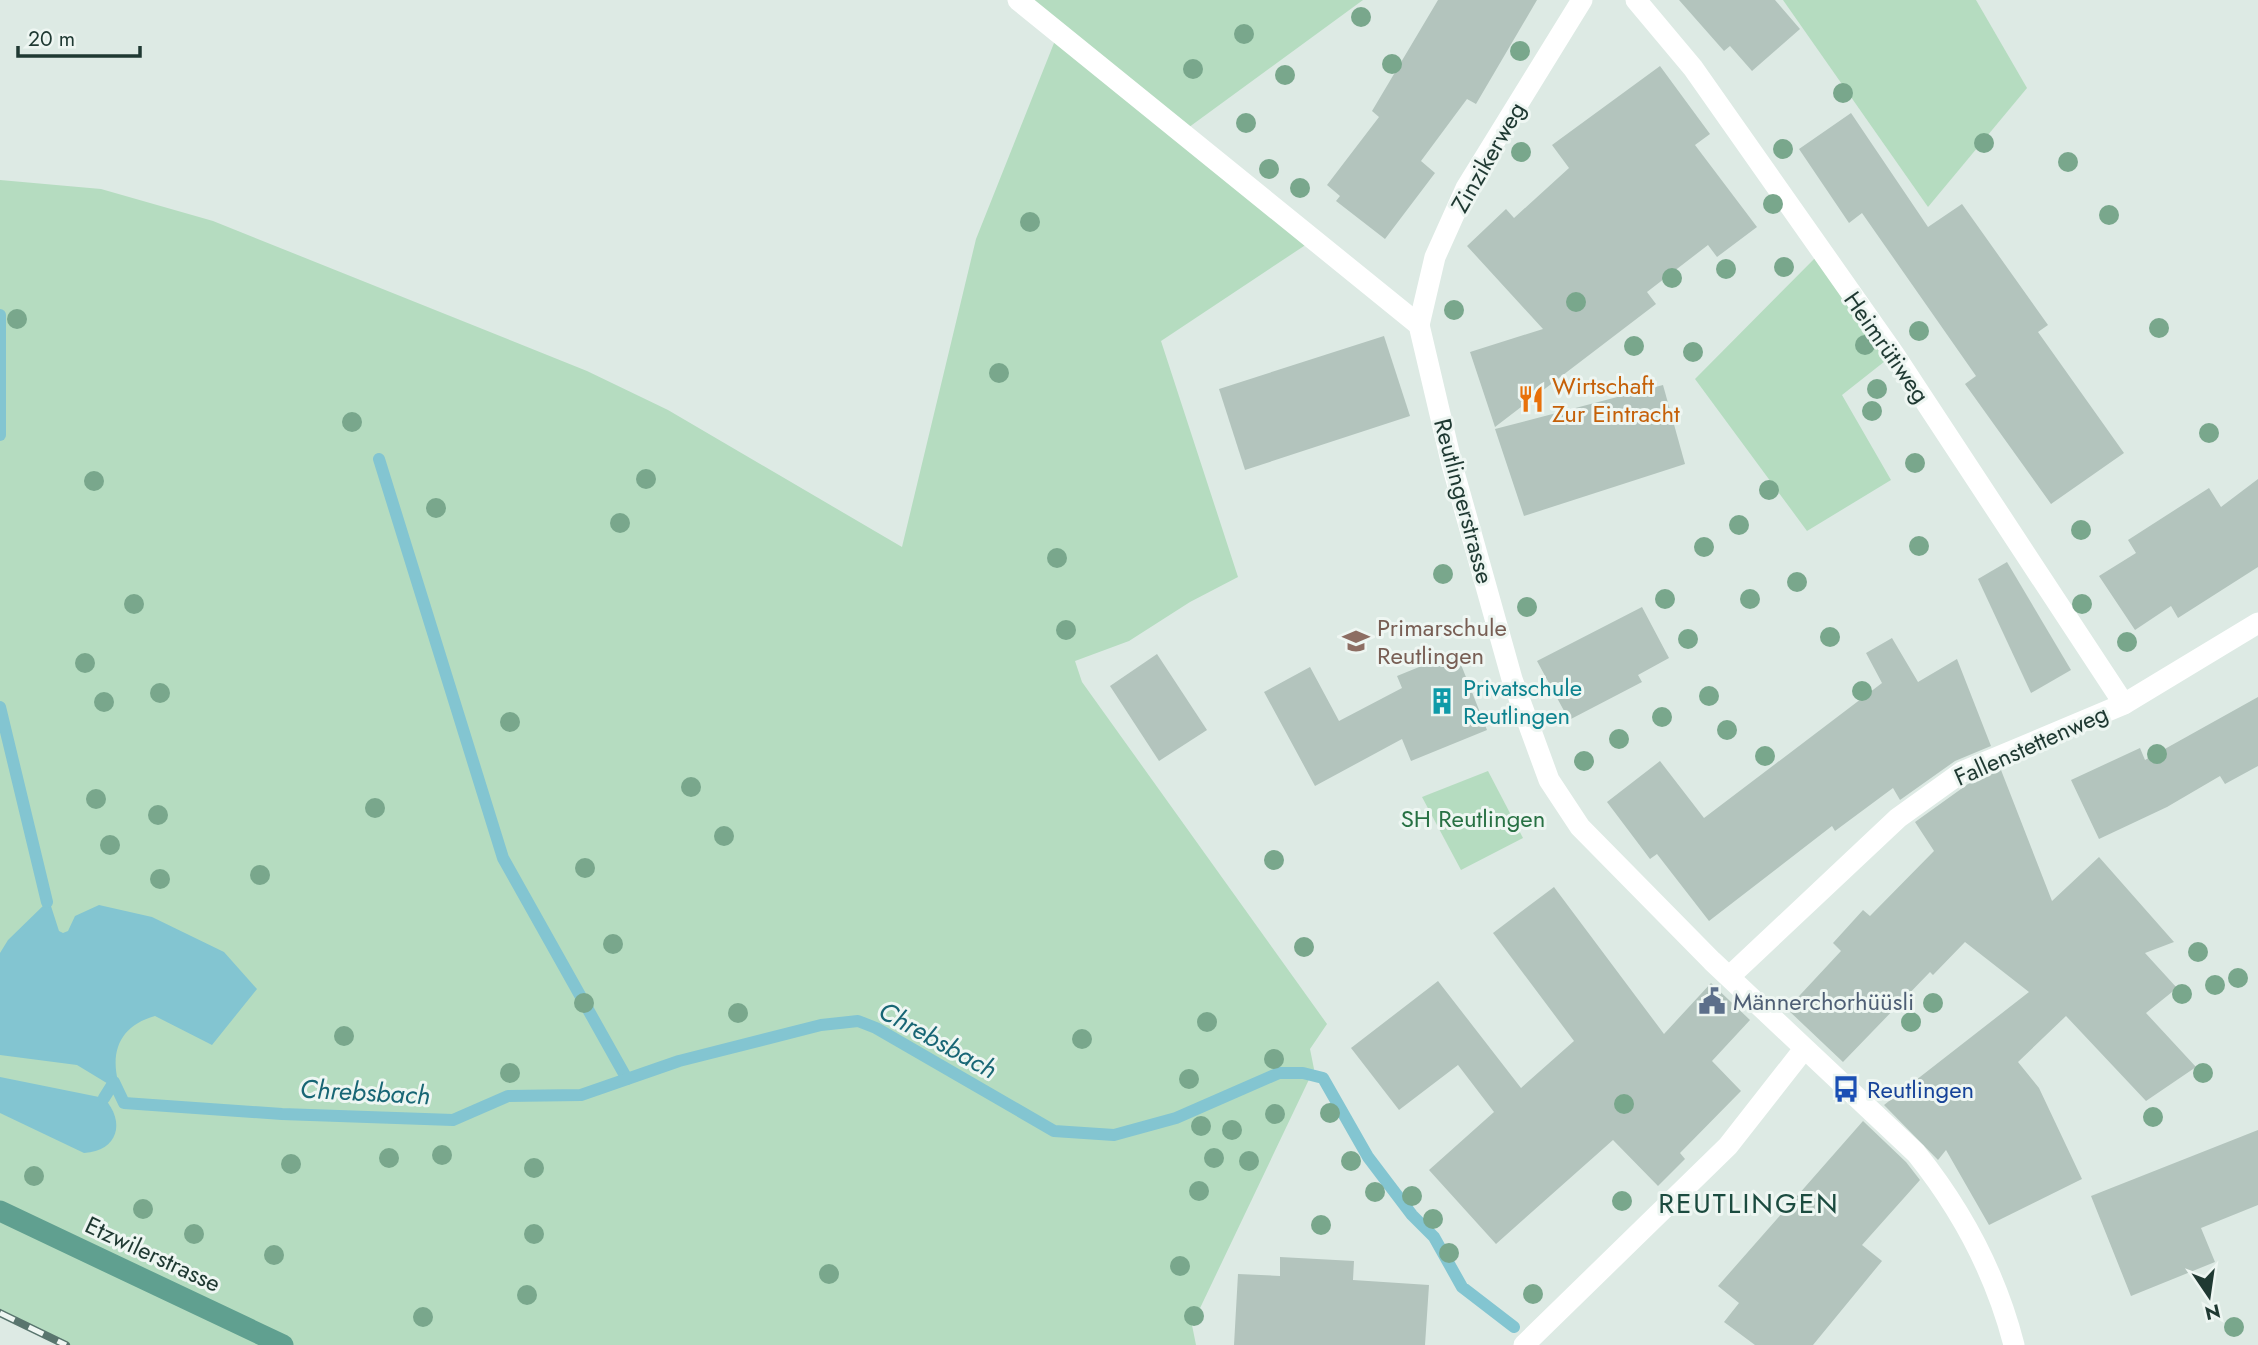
<svg xmlns="http://www.w3.org/2000/svg" width="2258" height="1345" font-family="Jost,sans-serif">
	<style>
		.green { fill: #b5dcc0 }
		.water { fill: #83c5d1 }
		.lines { fill: none; stroke-linecap: round; stroke-linejoin: round }
		.stream { stroke: #83c5d1; stroke-width: 12 }
		.building { fill: #b3c4bd }
		.minor { stroke: #fff; stroke-width: 21 }
		.major { stroke: #60a090; stroke-width: 21 }
		.rail-casing { stroke: #59756e; stroke-width: 8 }
		.rail { stroke: #eef6f2; stroke-width: 5; stroke-dasharray: 16; stroke-linecap: butt }
		.tree { fill: #79a78c }
		.labels { text-anchor: middle; dominant-baseline: central; stroke-width: 6; stroke-linejoin: round; paint-order: stroke }
		.street-label { font-size: 24px; fill: #1f3932; stroke: #eef6f2 }
		.food-label { font-size: 24px; fill: #c56008; stroke: #eef6f2; text-anchor: start }
		.education-label { font-size: 24px; fill: #785e54; stroke: #eef6f2; text-anchor: start }
		.culture-label { font-size: 24px; fill: #0d838f; stroke: #eef6f2; text-anchor: start }
		.park-label { font-size: 24px; fill: #287144; stroke: #eef6f2 }
		.service-label { font-size: 24px; fill: #4e5e75; stroke: #eef6f2; text-anchor: start }
		.transit-label { font-size: 24px; fill: #164399; stroke: #eef6f2; text-anchor: start }
		.water-label { font-size: 26px; font-style: italic; fill: #186675; stroke: #eef6f2 }
		.quarter-label { font-size: 28px; letter-spacing: 2px; fill: #1b4b3f; stroke: #eef6f2 }
	</style>
	<rect width="100%" height="100%" fill="#ddeae4"/>
	<g class="green">
		<path d="M1018,0H1363L1181,133L1313,240L1161,341L1238,577L1190,602L1129,641L1075,661L1082,682L1327,1024L1310,1049L1314,1069L1192,1325L1196,1345H66L0,1313V180L101,189L213,221L587,371L668,410L902,547L976,239L1058,33Z"/>
		<path d="M1783,0H1976L2027,88L1928,207Z"/>
		<path d="M1821,252L1894,354L1842,395L1891,480L1807,531L1695,379Z"/>
		<path d="M1488,771L1523,838L1461,870L1422,797Z"/>
	</g>
	<g class="water">
		<path d="M47,902L50,903L59,931L63,933L68,931L75,916L99,905L152,917L224,952L257,989L212,1045L155,1016C122,1025 110,1049 118,1081L110,1085L77,1065L0,1055V953L8,940Z"/>
		<path d="M0,1077L104,1098C126,1122 118,1151 84,1153L0,1113Z"/>
	</g>
	<g class="lines">
		<g class="stream">
			<path d="M0,315V435"/>
			<path d="M379,459L503,858L627,1079"/>
			<path d="M0,707L47,902"/>
			<path d="M104,1098L114,1082L124,1103L282,1114L453,1120L508,1096L581,1095L679,1061L821,1025L858,1021L876,1028L1054,1131L1114,1135L1176,1118L1279,1073H1303L1323,1078L1368,1157L1412,1215L1434,1237L1462,1287L1514,1327"/>
		</g>
	</g>
	<g class="building">
		<path d="M1438,0H1537L1476,104L1467,99L1421,161L1435,173L1385,239L1336,201L1340,196L1327,185L1379,117L1372,111Z"/>
		<path d="M1679,0H1775L1800,29L1752,71L1730,46L1724,51Z"/>
		<path d="M1660,66L1710,134L1695,145L1757,227L1717,257L1708,245L1647,292L1656,304L1495,427L1470,352L1543,329L1467,246L1506,209L1514,218L1569,168L1552,145Z"/>
		<path d="M1851,113L1928,227L1962,204L2048,325L2038,332L2124,453L2051,504L1965,384L1976,376L1862,213L1849,223L1799,149Z"/>
		<path d="M1384,336L1410,416L1245,470L1219,389Z"/>
		<path d="M1663,385L1685,464L1524,516L1495,429Z"/>
		<path d="M2258,479V567L2178,618L2171,606L2135,630L2099,576L2136,553L2128,540L2209,488L2221,507Z"/>
		<path d="M2007,562L2071,670L2031,693L1978,579Z"/>
		<path d="M1642,607L1669,658L1638,675L1642,682L1569,720L1537,661Z"/>
		<path d="M1892,638L1918,682L1957,659L1991,746L1955,761L1900,800L1893,788L1835,831L1832,826L1709,921L1657,854L1650,859L1607,802L1660,761L1704,818L1882,683L1866,653Z"/>
		<path d="M1456,652L1487,730L1411,761L1402,739L1315,786L1264,692L1310,667L1339,721L1402,688L1397,676Z"/>
		<path d="M1157,654L1207,730L1159,761L1110,686Z"/>
		<path d="M2258,697V766L2225,784L2220,776L2167,807L2099,839L2071,780L2140,748L2145,760Z"/>
		<path d="M2001,770L2052,901L2099,857L2174,942L2145,953L2177,988L2146,1013L2196,1067L2146,1101L2066,1016L2018,1062L2039,1088L2082,1179L1989,1225L1946,1150L1938,1160L1884,1105L2029,992L1965,942L1933,975L1930,972L1843,1062L1787,1009L1841,951L1833,943L1863,910L1870,916L1934,851L1915,822L1968,784Z"/>
		<path d="M1554,887L1664,1034L1711,983L1750,1020L1712,1061L1741,1091L1680,1153L1685,1159L1658,1186L1613,1140L1496,1244L1429,1170L1494,1112L1458,1065L1399,1110L1351,1048L1438,981L1521,1088L1574,1041L1493,933Z"/>
		<path d="M1863,1121L1906,1162L1920,1180L1862,1245L1882,1261L1813,1345H1755L1724,1322L1739,1303L1718,1286Z"/>
		<path d="M2258,1130V1205L2201,1228L2215,1262L2131,1296L2091,1196Z"/>
		<path d="M1280,1257L1354,1261L1353,1280L1429,1285L1425,1345H1234L1238,1274L1280,1276Z"/>
	</g>
	<g class="lines">
		<g class="minor">
			<path d="M1018,0L1419,325L1452,465L1512,679L1549,780L1580,827L1712,961L1916,1153C1961,1209 1996,1275 2014,1345"/>
			<path d="M1636,0L1693,68L1894,354L2124,704"/>
			<path d="M1419,325L1435,257L1466,188L1582,0"/>
			<path d="M1730,976L1898,818L1962,772L2124,704L2258,623"/>
			<path d="M1524,1345L1728,1146L1804,1049"/>
		</g>
		<path class="major" d="M0,1211L283,1345"/>
		<defs>
			<path id="rail" d="M0,1313L66,1345"/>
		</defs>
		<use href="#rail" class="rail-casing"/>
		<use href="#rail" class="rail"/>
	</g>
	<g class="tree">
		<circle cx="1361" cy="17" r="10"/>
		<circle cx="1244" cy="34" r="10"/>
		<circle cx="1520" cy="51" r="10"/>
		<circle cx="1392" cy="64" r="10"/>
		<circle cx="1193" cy="69" r="10"/>
		<circle cx="1285" cy="75" r="10"/>
		<circle cx="1843" cy="93" r="10"/>
		<circle cx="1246" cy="123" r="10"/>
		<circle cx="1984" cy="143" r="10"/>
		<circle cx="1783" cy="149" r="10"/>
		<circle cx="1521" cy="152" r="10"/>
		<circle cx="2068" cy="162" r="10"/>
		<circle cx="1269" cy="169" r="10"/>
		<circle cx="1300" cy="188" r="10"/>
		<circle cx="1773" cy="204" r="10"/>
		<circle cx="2109" cy="215" r="10"/>
		<circle cx="1030" cy="222" r="10"/>
		<circle cx="1784" cy="267" r="10"/>
		<circle cx="1726" cy="269" r="10"/>
		<circle cx="1672" cy="278" r="10"/>
		<circle cx="1576" cy="302" r="10"/>
		<circle cx="1454" cy="310" r="10"/>
		<circle cx="17" cy="319" r="10"/>
		<circle cx="2159" cy="328" r="10"/>
		<circle cx="1919" cy="331" r="10"/>
		<circle cx="1865" cy="345" r="10"/>
		<circle cx="1634" cy="346" r="10"/>
		<circle cx="1693" cy="352" r="10"/>
		<circle cx="999" cy="373" r="10"/>
		<circle cx="1877" cy="389" r="10"/>
		<circle cx="1872" cy="411" r="10"/>
		<circle cx="352" cy="422" r="10"/>
		<circle cx="2209" cy="433" r="10"/>
		<circle cx="1915" cy="463" r="10"/>
		<circle cx="646" cy="479" r="10"/>
		<circle cx="94" cy="481" r="10"/>
		<circle cx="1769" cy="490" r="10"/>
		<circle cx="436" cy="508" r="10"/>
		<circle cx="620" cy="523" r="10"/>
		<circle cx="1739" cy="525" r="10"/>
		<circle cx="2081" cy="530" r="10"/>
		<circle cx="1919" cy="546" r="10"/>
		<circle cx="1704" cy="547" r="10"/>
		<circle cx="1057" cy="558" r="10"/>
		<circle cx="1443" cy="574" r="10"/>
		<circle cx="1797" cy="582" r="10"/>
		<circle cx="1665" cy="599" r="10"/>
		<circle cx="1750" cy="599" r="10"/>
		<circle cx="134" cy="604" r="10"/>
		<circle cx="2082" cy="604" r="10"/>
		<circle cx="1527" cy="607" r="10"/>
		<circle cx="1066" cy="630" r="10"/>
		<circle cx="1830" cy="637" r="10"/>
		<circle cx="1688" cy="639" r="10"/>
		<circle cx="2127" cy="642" r="10"/>
		<circle cx="85" cy="663" r="10"/>
		<circle cx="1862" cy="691" r="10"/>
		<circle cx="160" cy="693" r="10"/>
		<circle cx="1709" cy="696" r="10"/>
		<circle cx="104" cy="702" r="10"/>
		<circle cx="1662" cy="717" r="10"/>
		<circle cx="510" cy="722" r="10"/>
		<circle cx="1727" cy="730" r="10"/>
		<circle cx="1619" cy="739" r="10"/>
		<circle cx="2157" cy="754" r="10"/>
		<circle cx="1765" cy="756" r="10"/>
		<circle cx="1584" cy="761" r="10"/>
		<circle cx="691" cy="787" r="10"/>
		<circle cx="96" cy="799" r="10"/>
		<circle cx="375" cy="808" r="10"/>
		<circle cx="158" cy="815" r="10"/>
		<circle cx="724" cy="836" r="10"/>
		<circle cx="110" cy="845" r="10"/>
		<circle cx="1274" cy="860" r="10"/>
		<circle cx="585" cy="868" r="10"/>
		<circle cx="260" cy="875" r="10"/>
		<circle cx="160" cy="879" r="10"/>
		<circle cx="613" cy="944" r="10"/>
		<circle cx="1304" cy="947" r="10"/>
		<circle cx="2198" cy="952" r="10"/>
		<circle cx="2238" cy="978" r="10"/>
		<circle cx="2215" cy="985" r="10"/>
		<circle cx="2182" cy="994" r="10"/>
		<circle cx="584" cy="1003" r="10"/>
		<circle cx="1933" cy="1003" r="10"/>
		<circle cx="738" cy="1013" r="10"/>
		<circle cx="1207" cy="1022" r="10"/>
		<circle cx="1911" cy="1022" r="10"/>
		<circle cx="344" cy="1036" r="10"/>
		<circle cx="1082" cy="1039" r="10"/>
		<circle cx="1274" cy="1059" r="10"/>
		<circle cx="510" cy="1073" r="10"/>
		<circle cx="2203" cy="1073" r="10"/>
		<circle cx="1189" cy="1079" r="10"/>
		<circle cx="1624" cy="1104" r="10"/>
		<circle cx="1330" cy="1113" r="10"/>
		<circle cx="1275" cy="1114" r="10"/>
		<circle cx="2153" cy="1117" r="10"/>
		<circle cx="1201" cy="1126" r="10"/>
		<circle cx="1232" cy="1130" r="10"/>
		<circle cx="442" cy="1155" r="10"/>
		<circle cx="389" cy="1158" r="10"/>
		<circle cx="1214" cy="1158" r="10"/>
		<circle cx="1249" cy="1161" r="10"/>
		<circle cx="1351" cy="1161" r="10"/>
		<circle cx="291" cy="1164" r="10"/>
		<circle cx="534" cy="1168" r="10"/>
		<circle cx="34" cy="1176" r="10"/>
		<circle cx="1199" cy="1191" r="10"/>
		<circle cx="1375" cy="1192" r="10"/>
		<circle cx="1412" cy="1196" r="10"/>
		<circle cx="1622" cy="1201" r="10"/>
		<circle cx="143" cy="1209" r="10"/>
		<circle cx="1433" cy="1219" r="10"/>
		<circle cx="1321" cy="1225" r="10"/>
		<circle cx="194" cy="1234" r="10"/>
		<circle cx="534" cy="1234" r="10"/>
		<circle cx="1449" cy="1253" r="10"/>
		<circle cx="274" cy="1255" r="10"/>
		<circle cx="1180" cy="1266" r="10"/>
		<circle cx="829" cy="1274" r="10"/>
		<circle cx="1533" cy="1294" r="10"/>
		<circle cx="527" cy="1295" r="10"/>
		<circle cx="1194" cy="1316" r="10"/>
		<circle cx="423" cy="1317" r="10"/>
		<circle cx="2234" cy="1327" r="10"/>
	</g>
	<defs>
		<symbol id="restaurant-bare" viewBox="-9 -9 18 18"><path d="M-5-6h1v4h1v-4h1v4h1v-4h1v5L-1.5 .5V6h-2V.5L-5-1ZM5-6V6H3V1.5H1.5Q1.5-4 5-6Z" fill="#e8710a" stroke="#eef6f2" stroke-width="2.5" paint-order="stroke"/></symbol>
		<symbol id="school-bare" viewBox="-9 -9 18 18"><path d="M0-5L7-2L0 1L-7-2ZM-4 1L0 2.5L4 1V4Q0 6-4 4Z" fill="#8d6e63" stroke="#eef6f2" stroke-width="2.5" paint-order="stroke"/></symbol>
		<symbol id="building-bare" viewBox="-9 -9 18 18"><path d="M-4-6H4V6H1V3H-1V6H-4ZM-2.5-4.3h1.7v1.8h-1.7ZM.8-4.3h1.7v1.8H.8ZM-2.5-1h1.7V.8h-1.7ZM.8-1h1.7V.8H.8Z" fill="#0f9aa8" stroke="#eef6f2" stroke-width="2.5" paint-order="stroke"/></symbol>
		<symbol id="civic-bare" viewBox="-9 -9 18 18"><path d="M-.6-6.5H3V-4.5H.6V-3L4-1V1h2V6H-6V1h2V-1L-.6-3ZM-1.2 2.5V6h2.4V2.5Z" fill="#5c6f8a" stroke="#eef6f2" stroke-width="2.5" paint-order="stroke"/></symbol>
		<symbol id="bus-bare" viewBox="-9 -9 18 18"><path d="M-5-6H5V4H4V6H2V4H-2V6H-4V4H-5ZM-3.5-4V0h7V-4ZM-3.5 1.2v1.5H-2V1.2ZM2 1.2v1.5H3.5V1.2Z" fill="#1a4fb4" stroke="#eef6f2" stroke-width="2.5" paint-order="stroke"/></symbol>
	</defs>
	<g fill-rule="evenodd">
		<use href="#restaurant-bare" x="1512" y="380" width="38" height="38"/>
		<use href="#school-bare" x="1337" y="622" width="38" height="38"/>
		<use href="#building-bare" x="1423" y="682" width="38" height="38"/>
		<use href="#civic-bare" x="1693" y="982" width="38" height="38"/>
		<use href="#bus-bare" x="1827" y="1070" width="38" height="38"/>
	</g>
	<g class="labels">
		<g class="street-label">
			<text transform="translate(1488 157) rotate(-60)">Zinzikerweg</text>
			<text transform="translate(1887 347) rotate(55)">Heimrütiweg</text>
			<text transform="translate(1464 501) rotate(75)">Reutlingerstrasse</text>
			<text transform="translate(2031 745) rotate(-24)">Fallenstettenweg</text>
			<text transform="translate(153 1254) rotate(25)">Etzwilerstrasse</text>
		</g>
		<g class="food-label">
			<text x="1552" y="385">Wirtschaft<tspan x="1552" dy="28">Zur Eintracht</tspan></text>
		</g>
		<g class="education-label">
			<text x="1377" y="627">Primarschule<tspan x="1377" dy="28">Reutlingen</tspan></text>
		</g>
		<g class="culture-label">
			<text x="1463" y="687">Privatschule<tspan x="1463" dy="28">Reutlingen</tspan></text>
		</g>
		<g class="park-label">
			<text x="1473" y="818">SH Reutlingen</text>
		</g>
		<g class="service-label">
			<text x="1733" y="1001">Männerchorhüüsli</text>
		</g>
		<g class="transit-label">
			<text x="1867" y="1089">Reutlingen</text>
		</g>
		<g class="water-label">
			<text transform="translate(938 1040) rotate(29)">Chrebsbach</text>
			<text transform="translate(365 1092) rotate(3)">Chrebsbach</text>
		</g>
		<g class="quarter-label">
			<text x="1749" y="1203">REUTLINGEN</text>
		</g>
	</g>
	<g transform="translate(2209 1296) rotate(167)" stroke="#eef6f2" stroke-width="5" paint-order="stroke">
	<path d="M0-5L12 26L0 18L-12 26Z" fill="#1f3932"/>
	<text y="-10" font-size="19" font-weight="bold" text-anchor="middle" fill="#1f3932">N</text>
	</g>
	<path d="M18 46v10h122v-10" fill="none" stroke="#1f3932" stroke-width="3.5"/>
	<text x="28" y="46" font-size="21" fill="#1f3932" stroke="#eef6f2" stroke-width="5" paint-order="stroke">20 m</text>
</svg>
